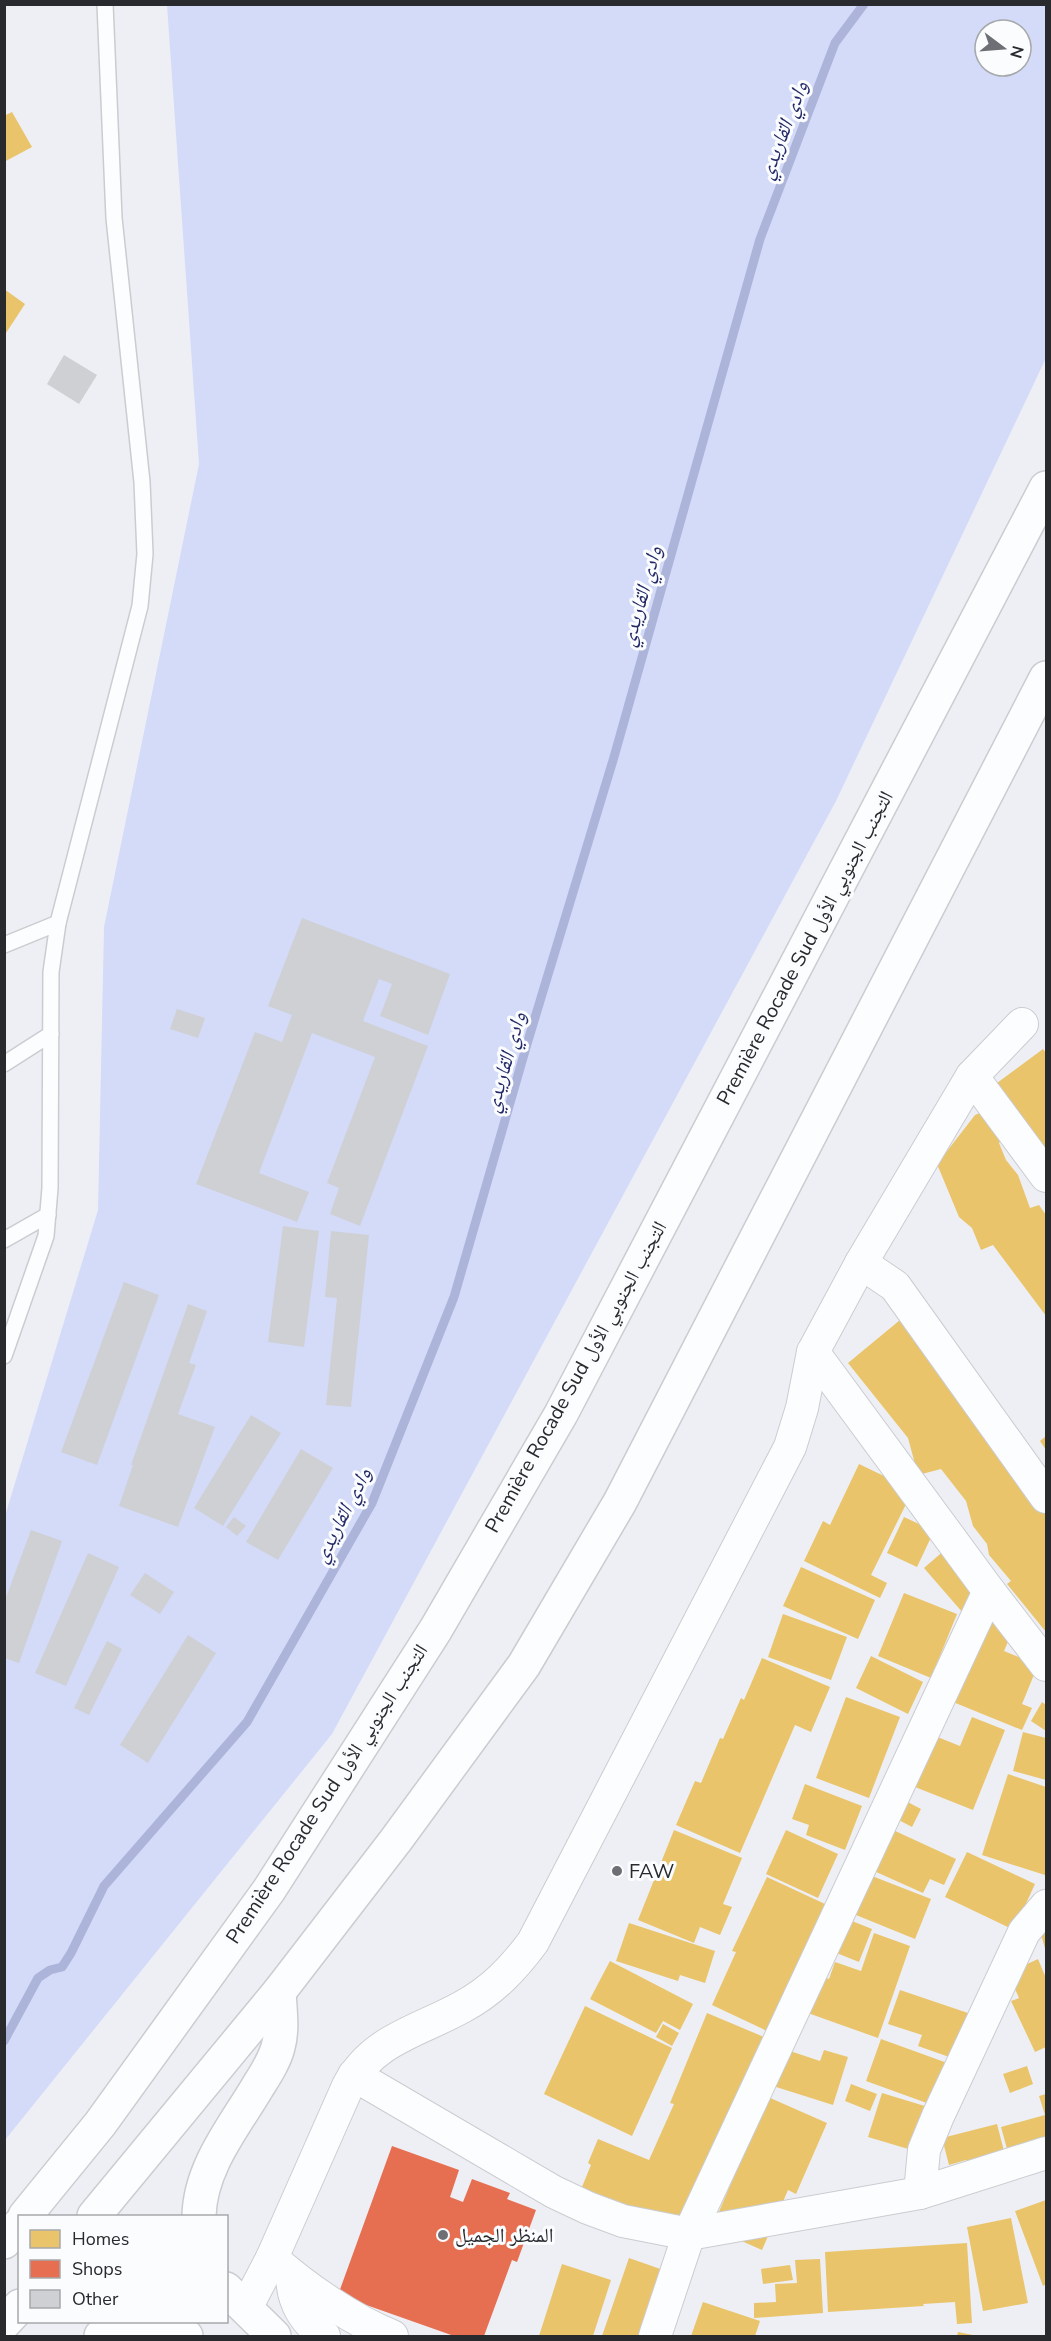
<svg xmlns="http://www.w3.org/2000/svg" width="1051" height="2341" font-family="'Nunito Sans','Noto Naskh Arabic',sans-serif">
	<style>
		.green { fill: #d4dbf9; fill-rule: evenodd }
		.homes { fill: #e9c46a }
		.shops { fill: #e76f51 }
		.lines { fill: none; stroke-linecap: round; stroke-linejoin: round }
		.stream { stroke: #acb4da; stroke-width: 9 }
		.building { fill: #cfd0d4 }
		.lane-casing { stroke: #cbccd0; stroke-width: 18 }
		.street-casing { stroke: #cbccd0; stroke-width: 34 }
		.highway-casing { stroke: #cbccd0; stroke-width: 36 }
		.lane { stroke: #fcfdfe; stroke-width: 15 }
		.street { stroke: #fcfdfe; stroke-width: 32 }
		.highway { stroke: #fcfdfe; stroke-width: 33 }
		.poi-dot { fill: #6e6f74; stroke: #fbfcfe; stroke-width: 2 }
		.labels { text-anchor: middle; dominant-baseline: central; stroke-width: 6; stroke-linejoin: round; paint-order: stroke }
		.street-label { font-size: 20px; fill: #292a2e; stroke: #fbfcfe }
		.poi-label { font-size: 20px; fill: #292a2e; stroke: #fbfcfe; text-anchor: start }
		.water-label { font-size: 21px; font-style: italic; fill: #242a67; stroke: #fbfcfe }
	</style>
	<rect width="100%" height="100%" fill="#eeeff5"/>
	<path class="green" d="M167,5H1046V358L836,801L332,1734L5,2140V1516L98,1210L104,927L199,464ZM985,30H1021V66H985Z"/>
	<g class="homes">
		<path d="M12,112L32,147L4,162V116Z"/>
		<path d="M4,289L25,304L4,336Z"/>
		<path d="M1043,1049L1046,1053V1158L993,1086Z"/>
		<path d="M989,1109L1007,1134L999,1143L1006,1160L1018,1175L1030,1208L1039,1205L1046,1215V1316L993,1245L981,1250L972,1228L959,1217L937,1164L975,1115Z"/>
		<path d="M900,1320L982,1421L1046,1514V1632L1007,1584L1011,1581L989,1555L987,1544L973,1526L966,1501L941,1469L918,1475L908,1438L848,1363Z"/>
		<path d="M1046,1436V1450L1040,1441Z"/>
		<path d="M859,1464L913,1490L871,1575L887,1583L880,1598L804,1561L823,1521L830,1525Z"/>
		<path d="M904,1517L934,1531L917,1567L887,1553Z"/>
		<path d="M947,1548L986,1592L963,1613L924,1568Z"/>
		<path d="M801,1567L875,1600L858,1639L783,1606Z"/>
		<path d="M904,1593L957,1614L931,1678L878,1656Z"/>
		<path d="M783,1614L847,1637L831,1680L768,1657Z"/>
		<path d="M988,1620L1013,1630L1004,1651L1038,1665L1022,1704L1032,1708L1022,1730L953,1702Z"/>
		<path d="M871,1656L923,1682L908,1714L856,1688Z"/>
		<path d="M762,1658L830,1687L811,1732L795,1725L740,1853L676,1825L695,1781L701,1783L720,1738L723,1739L741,1698L744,1700Z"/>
		<path d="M846,1697L900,1717L869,1798L816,1778Z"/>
		<path d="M1042,1702L1046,1705V1731L1031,1721Z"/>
		<path d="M972,1717L1005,1730L973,1810L915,1787L935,1736L960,1746Z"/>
		<path d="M1023,1732L1046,1738V1780L1013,1771Z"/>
		<path d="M1008,1774L1046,1787V1869L1045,1875L982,1855Z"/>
		<path d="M805,1784L862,1806L845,1850L806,1835L809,1825L792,1819Z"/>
		<path d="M902,1799L921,1809L912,1827L893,1817Z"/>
		<path d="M674,1830L742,1858L723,1904L732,1907L720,1935L700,1927L694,1943L638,1920Z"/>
		<path d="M786,1830L838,1854L818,1898L766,1874Z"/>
		<path d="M893,1830L956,1859L944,1885L930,1879L923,1893L874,1871Z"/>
		<path d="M967,1852L1035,1884L1014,1930L945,1897Z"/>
		<path d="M872,1876L931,1899L915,1939L856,1915Z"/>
		<path d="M767,1877L825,1904L767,2031L712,2005L736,1952L732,1951Z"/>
		<path d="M847,1919L872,1929L859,1962L834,1952Z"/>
		<path d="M629,1923L715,1951L705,1983L680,1975L678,1981L616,1961Z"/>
		<path d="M1046,1929V1952L1040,1931Z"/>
		<path d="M874,1933L910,1946L878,2038L805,2012L818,1975L829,1979L835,1962L861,1971Z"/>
		<path d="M1038,1959L1046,1978V2047L1035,2052L1011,2001L1019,1998L1008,1973Z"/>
		<path d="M610,1961L693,2004L680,2030L663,2021L656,2033L590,1999Z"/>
		<path d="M900,1990L968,2013L952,2058L918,2046L922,2035L888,2024Z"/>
		<path d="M585,2006L672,2048L632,2136L544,2094Z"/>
		<path d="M707,2013L764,2037L674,2239L577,2199L591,2165L588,2163L598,2139L649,2160L674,2104L670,2103Z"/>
		<path d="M663,2024L679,2033L672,2046L656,2037Z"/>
		<path d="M881,2039L950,2064L935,2106L866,2081Z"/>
		<path d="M784,2049L820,2061L824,2050L848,2057L833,2105L773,2086Z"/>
		<path d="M1027,2066L1033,2084L1010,2093L1003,2074Z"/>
		<path d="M851,2084L877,2094L870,2111L845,2101Z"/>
		<path d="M882,2093L928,2107L915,2151L868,2137Z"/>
		<path d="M1046,2094V2169L1015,2178L1001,2127L1045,2115L1039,2096Z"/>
		<path d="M768,2097L827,2123L796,2194L788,2190L762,2250L712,2228Z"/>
		<path d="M997,2124L1005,2155L973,2188L966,2160L949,2165L942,2138Z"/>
		<path d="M1046,2200V2284L1043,2286L1015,2211Z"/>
		<path d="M1011,2218L1028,2303L983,2311L967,2227Z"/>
		<path d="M967,2243L972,2323L957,2324L955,2302L923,2304L924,2306L828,2312L825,2252Z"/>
		<path d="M629,2258L669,2272L647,2336H602Z"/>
		<path d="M820,2259L823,2313L754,2318V2303L776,2302L775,2284L797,2283L795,2260Z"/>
		<path d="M562,2264L611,2280L593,2336H539Z"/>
		<path d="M790,2265L793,2280L763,2284L761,2269Z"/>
		<path d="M703,2302L760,2321L755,2336H691Z"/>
		<path d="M958,2332L973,2335V2336H957Z"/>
	</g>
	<path class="shops" d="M392,2146L459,2170L450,2197L463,2202L472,2179L510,2193L507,2199L536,2210L517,2262L512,2260L484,2336H454L338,2295Z"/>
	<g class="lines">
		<path class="stream" d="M4,2041L38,1978L50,1970L62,1967L71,1953L104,1886L247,1722L372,1503L454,1297L527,1044L614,757L760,239L835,43L864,4"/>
	</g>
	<g class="building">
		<path d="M64,355L97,375L79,404L47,384Z"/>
		<path d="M302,918L450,974L428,1035L380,1016L392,984L379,979L363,1021L428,1046L360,1226L330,1214L339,1188L327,1183L375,1057L312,1033L259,1173L309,1192L297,1222L196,1184L255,1032L282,1042L292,1015L268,1006Z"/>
		<path d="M177,1009L205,1018L198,1038L170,1029Z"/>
		<path d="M283,1226L319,1231L304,1347L268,1342Z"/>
		<path d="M331,1231L369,1235L351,1407L326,1405L337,1298L325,1297Z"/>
		<path d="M124,1282L159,1295L97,1465L61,1452Z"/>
		<path d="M188,1304L207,1311L189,1363L196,1365L178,1414L215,1427L178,1527L119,1506L133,1465H131Z"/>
		<path d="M251,1415L281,1433L223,1526L194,1508Z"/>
		<path d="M301,1449L333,1468L278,1560L246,1542Z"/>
		<path d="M234,1517L246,1526L237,1536L226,1527Z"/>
		<path d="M31,1530L62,1541L19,1663L4,1658V1603Z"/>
		<path d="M88,1553L119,1567L66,1686L35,1673Z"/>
		<path d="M145,1573L174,1592L160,1614L130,1595Z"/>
		<path d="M188,1635L216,1653L148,1763L120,1745Z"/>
		<path d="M107,1641L122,1649L89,1715L74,1708Z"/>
	</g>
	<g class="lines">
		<defs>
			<g id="lane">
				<path d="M4,945L58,923"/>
				<path d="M4,1064L51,1034"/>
				<path d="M4,1240L48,1215"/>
				<path d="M4,1356L46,1236L50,1188L51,972L58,923L140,606L145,554L142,482L114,218L105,4"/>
			</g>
			<g id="street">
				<path d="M972,1076L1046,1176"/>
				<path d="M861,1263L895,1286L1046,1497"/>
				<path d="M813,1352L989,1591L1046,1665"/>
				<path d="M354,2075L554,2192L588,2208L623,2221L689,2234L920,2193L1046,2153"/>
				<path d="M920,2193L924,2150L938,2116L1024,1932L1046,1906"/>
				<path d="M272,2258C304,2287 352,2320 392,2336"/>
				<path d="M292,2277C293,2303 304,2320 324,2336"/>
				<path d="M246,2308L272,2258L348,2086C373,2039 419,2031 462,2007C492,1991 513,1969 533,1942L790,1447L802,1408L813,1352L861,1263L972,1076L1022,1024"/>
				<path d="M655,2336L689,2234L989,1591"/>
			</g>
			<g id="highway">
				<path d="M25,2216L100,2124L269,1890L436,1629L561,1414L1046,488"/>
				<path d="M94,2216L279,1992L396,1840L524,1665L620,1502L1046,678"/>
				<path d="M199,2216C200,2168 233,2128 257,2088C265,2075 274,2062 278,2047C283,2030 280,2011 279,1992"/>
				<path d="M4,2242L20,2224"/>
				<path d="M226,2289L274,2336"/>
				<path d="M4,2323L20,2306"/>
				<path d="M101,2336C130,2327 157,2322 186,2336"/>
			</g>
		</defs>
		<use href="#lane" class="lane-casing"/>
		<use href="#street" class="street-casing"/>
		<use href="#highway" class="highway-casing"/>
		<use href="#lane" class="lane"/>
		<use href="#street" class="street"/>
		<use href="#highway" class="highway"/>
	</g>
	<g class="poi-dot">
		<circle cx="617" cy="1871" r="6"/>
		<circle cx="443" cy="2235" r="6"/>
	</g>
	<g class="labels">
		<g class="street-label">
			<text transform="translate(805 948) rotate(-62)">Première Rocade Sud التجنب الجنوبي الأول</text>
			<text transform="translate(576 1377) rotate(-61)">Première Rocade Sud التجنب الجنوبي الأول</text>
			<text transform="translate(327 1794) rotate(-57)">Première Rocade Sud التجنب الجنوبي الأول</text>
		</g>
		<g class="poi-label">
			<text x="629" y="1871">FAW</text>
			<text x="455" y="2235">المنظر الجميل</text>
		</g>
		<g class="water-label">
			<text transform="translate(783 130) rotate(-69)">وادي القاريدي</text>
			<text transform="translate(641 596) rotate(-74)">وادي القاريدي</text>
			<text transform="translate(505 1062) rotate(-74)">وادي القاريدي</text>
			<text transform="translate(342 1515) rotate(-63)">وادي القاريدي</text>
		</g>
	</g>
	<rect width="1051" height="2341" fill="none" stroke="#292a2e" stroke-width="12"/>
	<rect x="18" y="2215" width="210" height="108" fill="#fbfcfe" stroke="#a7a8ab" stroke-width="1.5"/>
	<rect x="30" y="2230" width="30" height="18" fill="#e9c46a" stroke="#a7a8ab" stroke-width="1.5"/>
	<text x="72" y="2245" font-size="18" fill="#292a2e">Homes</text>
	<rect x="30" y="2260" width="30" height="18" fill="#e76f51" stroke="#a7a8ab" stroke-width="1.5"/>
	<text x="72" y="2275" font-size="18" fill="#292a2e">Shops</text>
	<rect x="30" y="2290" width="30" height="18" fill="#cfd0d4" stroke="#a7a8ab" stroke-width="1.5"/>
	<text x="72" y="2305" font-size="18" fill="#292a2e">Other</text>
	<g transform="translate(1003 48) rotate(106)"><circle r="28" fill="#fbfcfe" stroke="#a7a8ab" stroke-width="1.5"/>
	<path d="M0-4.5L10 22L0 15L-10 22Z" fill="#6e6f74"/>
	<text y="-9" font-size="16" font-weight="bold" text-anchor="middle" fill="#292a2e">N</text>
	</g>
</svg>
